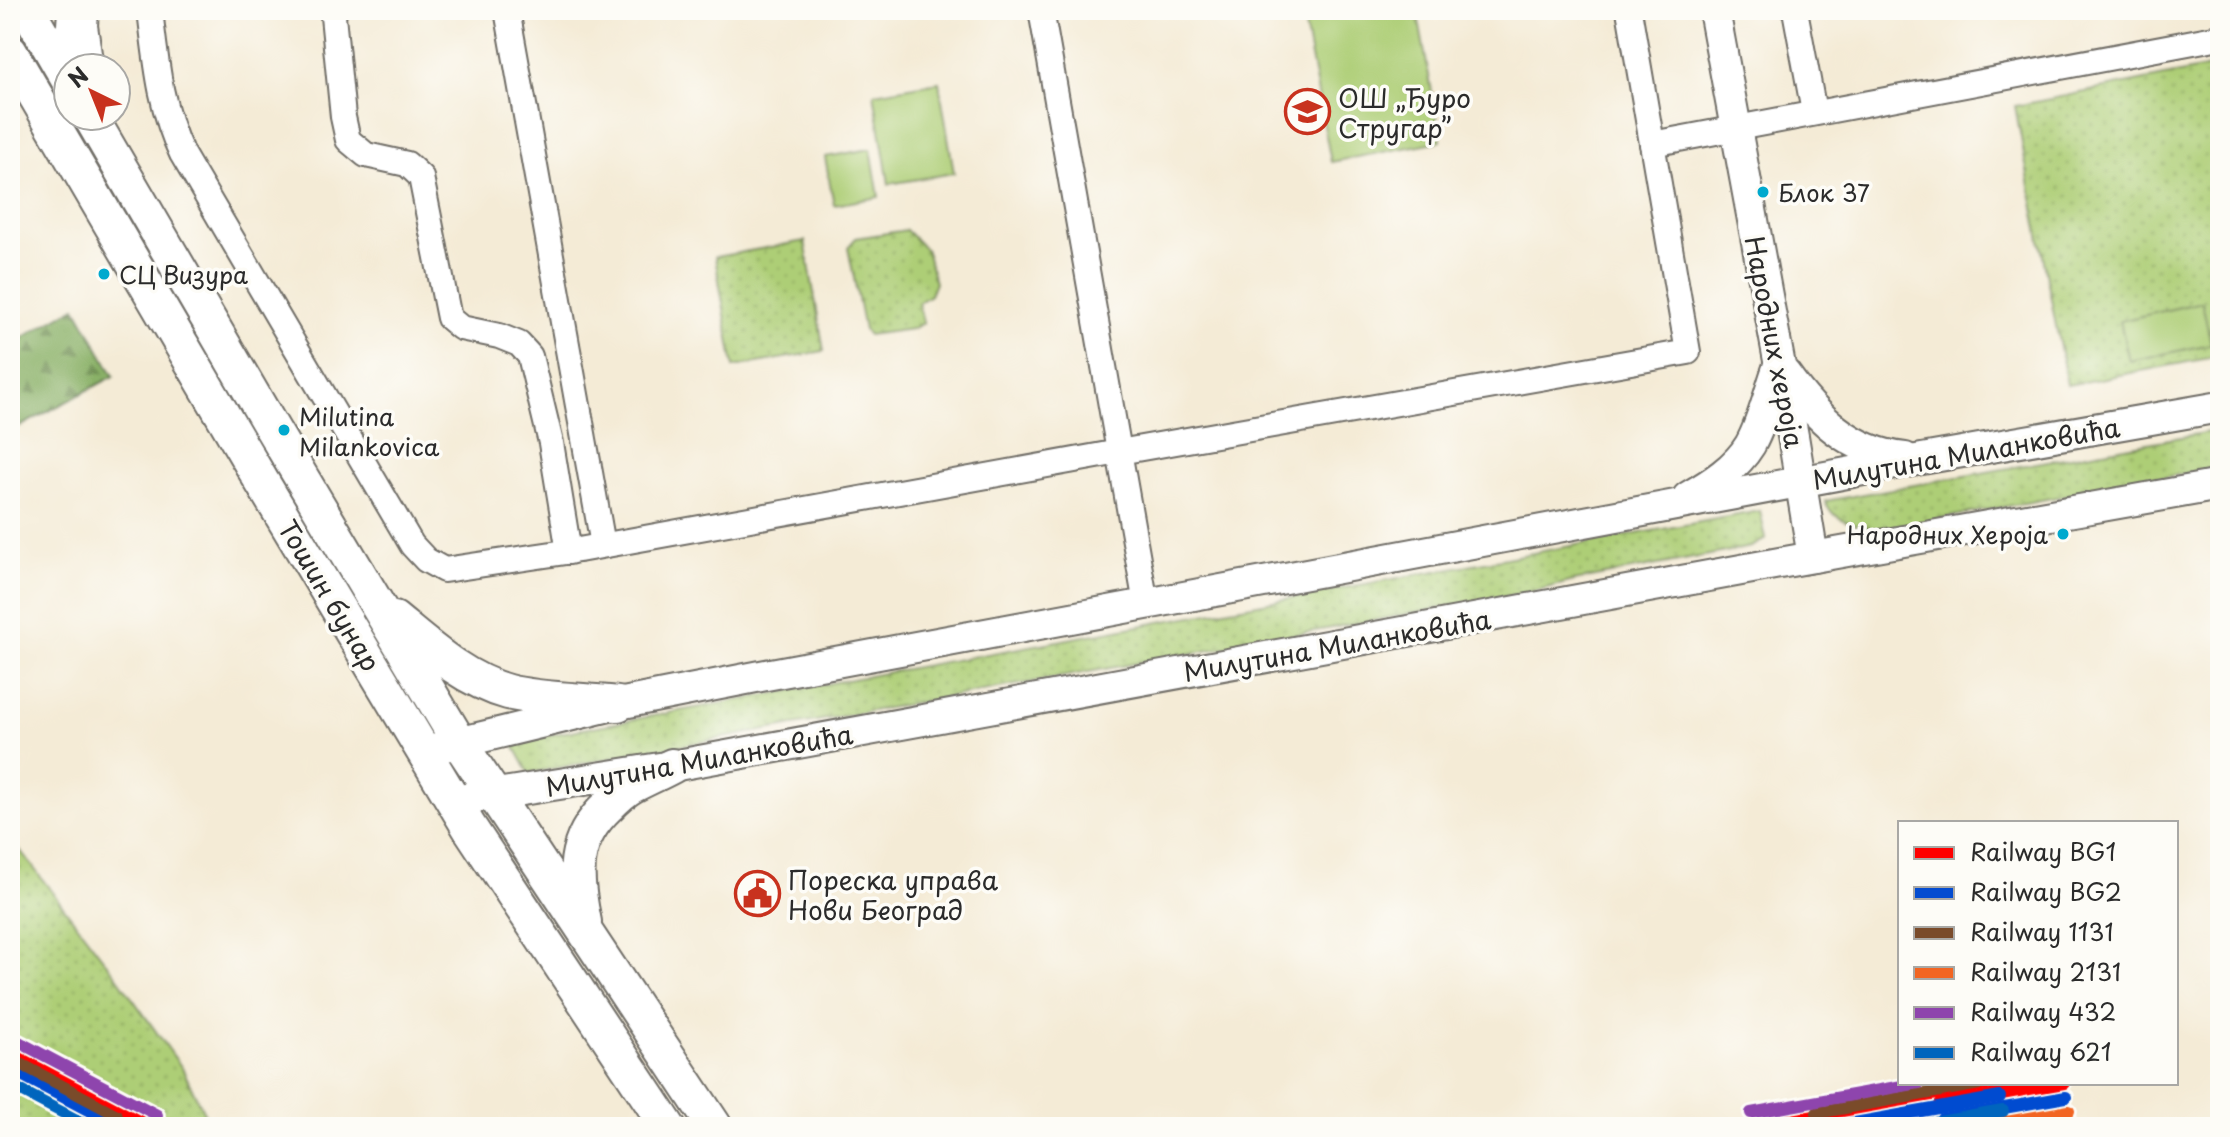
<svg xmlns="http://www.w3.org/2000/svg" width="2230" height="1137" font-family="'Playpen Sans',sans-serif">
	<style>
		.grass { fill: url(#grass-dots); stroke: #6c7c50; stroke-width: 2 }
		.forest { fill: url(#forest-firs); stroke: #5a6e49; stroke-width: 2 }
		.garden { fill: #adce76; stroke: #6c7c50; stroke-width: 2 }
		.lines { fill: none; stroke-linecap: round; stroke-linejoin: round }
		.minor-casing { stroke: #716e67; stroke-width: 28 }
		.tertiary-casing { stroke: #716e67; stroke-width: 34 }
		.secondary-casing { stroke: #716e67; stroke-width: 38 }
		.trunk-casing { stroke: #716e67; stroke-width: 44 }
		.minor { stroke: #fff; stroke-width: 24 }
		.tertiary { stroke: #fff; stroke-width: 30 }
		.secondary { stroke: #fff; stroke-width: 34 }
		.trunk { stroke: #fff; stroke-width: 40 }
		.rail-1-casing { stroke: #fdfcf7; stroke-width: 18 }
		.rail-2-casing { stroke: #fdfcf7; stroke-width: 18 }
		.rail-3-casing { stroke: #fdfcf7; stroke-width: 18 }
		.rail-4-casing { stroke: #fdfcf7; stroke-width: 18 }
		.rail-5-casing { stroke: #fdfcf7; stroke-width: 18 }
		.rail-6-casing { stroke: #fdfcf7; stroke-width: 18 }
		.rail-1 { stroke: #f00; stroke-width: 12 }
		.rail-2 { stroke: #044cd0; stroke-width: 12 }
		.rail-3 { stroke: #7a4b2a; stroke-width: 12 }
		.rail-4 { stroke: #f26522; stroke-width: 12 }
		.rail-5 { stroke: #8e44ad; stroke-width: 12 }
		.rail-6 { stroke: #0065bd; stroke-width: 12 }
		.bus-dot { fill: #00a9ce; stroke: #fdfcf7; stroke-width: 3 }
		.labels { text-anchor: middle; dominant-baseline: central; stroke-width: 7; stroke-linejoin: round; paint-order: stroke }
		.bus-label { font-size: 24px; fill: #2b2b2b; stroke: #fdfcf7; text-anchor: start }
		.poi-label { font-size: 26px; fill: #2b2b2b; stroke: #fdfcf7; text-anchor: start }
		.street-label { font-size: 26px; fill: #2b2b2b; stroke: #fdfcf7 }
	</style>
	<defs>
		<pattern id="grass-dots" width="8" height="8" patternUnits="userSpaceOnUse" patternTransform="scale(2)"><rect width="8" height="8" fill="#adce76"/><path d="M2 2h.1M6 6h.1" fill="none" stroke="#95b166" stroke-width="1.8" stroke-linecap="round"/></pattern>
		<pattern id="forest-firs" width="22" height="20" patternUnits="userSpaceOnUse" patternTransform="scale(2)"><rect width="22" height="20" fill="#8ab167"/><path d="M5 1l3.5 6h-7zM16 11l3.5 6h-7z" fill="#719055"/></pattern>
	</defs>
	<rect width="100%" height="100%" fill="#fdfcf7"/>
	<filter id="ink" filterUnits="userSpaceOnUse"><feTurbulence type="fractalNoise" baseFrequency=".0125" numOctaves="2"/><feDisplacementMap in="SourceGraphic" scale="16" xChannelSelector="R" yChannelSelector="G"/><feConvolveMatrix kernelMatrix="1 2 1 2 8 2 1 2 1" color-interpolation-filters="sRGB"/></filter>
	<filter id="wash" filterUnits="userSpaceOnUse"><feTurbulence type="fractalNoise" baseFrequency=".006" numOctaves="4" result="noise"/><feDisplacementMap in="SourceGraphic" scale="32" xChannelSelector="R" yChannelSelector="G"/><feGaussianBlur stdDeviation="1.8" result="paint"/><feColorMatrix in="noise" values="0 0 0 0 0 0 0 0 0 0 0 0 0 0 0 0 0 1.4 0 .05"/><feComposite in="paint" operator="in"/></filter>
	<g filter="url(#wash)">
		<rect width="100%" height="100%" fill="#f4ebd6"/>
		<g class="grass">
			<path d="M2220,65V356L2067,385L2015,106Z"/>
			<path d="M906,230L926,250L935,283L930,295L918,303L923,323L912,329L868,335L864,330L848,247L856,238Z"/>
			<path d="M805,241L824,351L734,367L715,257Z"/>
			<path d="M2220,430V467L1884,529C1865,528 1831,522 1825,501Z"/>
			<path d="M1760,511L1766,539L1751,547L1574,581L1530,592L529,773L512,742Z"/>
			<path d="M10,837L118,978L182,1068L211,1127H10Z"/>
		</g>
		<path class="forest" d="M76,307L114,376L10,432V345Z"/>
		<g class="garden">
			<path d="M1302,10H1417L1441,141L1331,162Z"/>
			<path d="M939,82L954,173L889,184L874,93Z"/>
			<path d="M871,149L879,197L834,205L825,157Z"/>
			<path d="M2202,302L2211,344L2129,361L2120,321Z"/>
		</g>
	</g>
	<g filter="url(#ink)">
		<g class="lines">
			<defs>
				<g id="minor">
					<path d="M150,10C156,59 160,109 182,154L412,545L426,560L444,570L579,550L1119,452L1688,352L1629,10"/>
					<path d="M335,10L333,16L343,117L348,140L366,155L407,164L421,177L449,318L461,328L499,336L519,344L530,356L551,443L569,552"/>
					<path d="M507,10L603,545"/>
					<path d="M1041,10L1146,604"/>
					<path d="M1795,10L1814,112"/>
					<path d="M1652,144L2220,37"/>
				</g>
				<g id="tertiary">
					<path d="M1714,10L1793,436L1813,557"/>
					<path d="M1785,374C1815,416 1850,452 1905,458"/>
					<path d="M1688,497C1711,484 1736,468 1750,445C1763,422 1769,393 1778,368"/>
					<path d="M437,748L618,704L766,675L1922,459L2220,407"/>
					<path d="M453,801L672,766L1774,564L2220,485"/>
				</g>
				<g id="secondary">
					<path d="M28,10L68,79"/>
					<path d="M10,52L262,482L469,827L668,1127"/>
					<path d="M90,116L273,430L459,742L715,1127"/>
					<path d="M394,619C428,647 464,680 508,692C540,700 584,700 618,704"/>
					<path d="M584,922C574,875 571,841 608,806C615,799 623,791 632,786C645,779 659,773 672,766"/>
				</g>
				<path id="trunk" d="M78,10L77,26L83,68"/>
			</defs>
			<use href="#minor" class="minor-casing"/>
			<use href="#tertiary" class="tertiary-casing"/>
			<use href="#secondary" class="secondary-casing"/>
			<use href="#trunk" class="trunk-casing"/>
			<use href="#minor" class="minor"/>
			<use href="#tertiary" class="tertiary"/>
			<use href="#secondary" class="secondary"/>
			<use href="#trunk" class="trunk"/>
			<defs>
				<g id="rail-1">
					<path d="M10,1053L150,1127"/>
					<path d="M1940,1105L2064,1083"/>
					<path d="M1753,1127L1998,1083"/>
				</g>
				<g id="rail-2">
					<path d="M10,1069L120,1127"/>
					<path d="M1942,1119L2066,1097"/>
					<path d="M1832,1127L2000,1097"/>
				</g>
				<g id="rail-3">
					<path d="M17,1062L117,1115"/>
					<path d="M1817,1113L1985,1083"/>
				</g>
				<path id="rail-4" d="M1977,1127L2069,1111"/>
				<g id="rail-5">
					<path d="M17,1041L157,1115"/>
					<path d="M1751,1113L1919,1083"/>
				</g>
				<g id="rail-6">
					<path d="M10,1085L90,1127"/>
					<path d="M1911,1127L2003,1111"/>
				</g>
			</defs>
			<use href="#rail-1" class="rail-1-casing"/>
			<use href="#rail-2" class="rail-2-casing"/>
			<use href="#rail-3" class="rail-3-casing"/>
			<use href="#rail-4" class="rail-4-casing"/>
			<use href="#rail-5" class="rail-5-casing"/>
			<use href="#rail-6" class="rail-6-casing"/>
			<use href="#rail-1" class="rail-1"/>
			<use href="#rail-2" class="rail-2"/>
			<use href="#rail-3" class="rail-3"/>
			<use href="#rail-4" class="rail-4"/>
			<use href="#rail-5" class="rail-5"/>
			<use href="#rail-6" class="rail-6"/>
		</g>
	</g>
	<defs>
		<symbol id="school-ring" viewBox="-11 -11 22 22"><circle r="9.5" fill="#fdfcf7" stroke="#c8321e" stroke-width="1.5"/><path d="M0-5L7-2L0 1L-7-2ZM-4 1L0 2.5L4 1V4Q0 6-4 4Z" fill="#c8321e"/></symbol>
		<symbol id="civic-ring" viewBox="-11 -11 22 22"><circle r="9.5" fill="#fdfcf7" stroke="#c8321e" stroke-width="1.5"/><path d="M-.6-6.5H3V-4.5H.6V-3L4-1V1h2V6H-6V1h2V-1L-.6-3ZM-1.2 2.5V6h2.4V2.5Z" fill="#c8321e"/></symbol>
	</defs>
	<g fill-rule="evenodd">
		<use href="#school-ring" x="1282" y="86" width="51" height="51"/>
		<use href="#civic-ring" x="732" y="868" width="51" height="51"/>
	</g>
	<g class="bus-dot">
		<circle cx="1763" cy="192" r="7"/>
		<circle cx="104" cy="274" r="7"/>
		<circle cx="284" cy="430" r="7"/>
		<circle cx="2063" cy="534" r="7"/>
	</g>
	<g class="labels">
		<g class="bus-label">
			<text x="1778" y="192">Блок 37</text>
			<text x="119" y="274">СЦ Визура</text>
			<text x="299" y="416">Milutina<tspan x="299" dy="30">Milankovica</tspan></text>
			<text x="2048" y="534" text-anchor="end">Народних Хероја</text>
		</g>
		<g class="poi-label">
			<text x="1338" y="97">ОШ „Ђуро<tspan x="1338" dy="30">Стругар”</tspan></text>
			<text x="788" y="879">Пореска управа<tspan x="788" dy="30">Нови Београд</tspan></text>
		</g>
		<g class="street-label">
			<text transform="translate(1775 342) rotate(79)">Народних хероја</text>
			<text transform="translate(1966 453) rotate(-10)">Милутина Миланковића</text>
			<text transform="translate(330 595) rotate(59)">Тошин бунар</text>
			<text transform="translate(1337 645) rotate(-10)">Милутина Миланковића</text>
			<text transform="translate(699 760) rotate(-10)">Милутина Миланковића</text>
		</g>
	</g>
	<rect width="2230" height="1137" fill="none" stroke="#fdfcf7" stroke-width="40"/>
	<rect x="1898" y="821" width="280" height="264" fill="#fdfcf7" stroke="#a9a8a5" stroke-width="2"/>
	<rect x="1914" y="847" width="40" height="12" fill="#ff0000" stroke="#a9a8a5" stroke-width="2"/>
	<text x="1970" y="861" font-size="24" fill="#2b2b2b">Railway BG1</text>
	<rect x="1914" y="887" width="40" height="12" fill="#044cd0" stroke="#a9a8a5" stroke-width="2"/>
	<text x="1970" y="901" font-size="24" fill="#2b2b2b">Railway BG2</text>
	<rect x="1914" y="927" width="40" height="12" fill="#7a4b2a" stroke="#a9a8a5" stroke-width="2"/>
	<text x="1970" y="941" font-size="24" fill="#2b2b2b">Railway 1131</text>
	<rect x="1914" y="967" width="40" height="12" fill="#f26522" stroke="#a9a8a5" stroke-width="2"/>
	<text x="1970" y="981" font-size="24" fill="#2b2b2b">Railway 2131</text>
	<rect x="1914" y="1007" width="40" height="12" fill="#8e44ad" stroke="#a9a8a5" stroke-width="2"/>
	<text x="1970" y="1021" font-size="24" fill="#2b2b2b">Railway 432</text>
	<rect x="1914" y="1047" width="40" height="12" fill="#0065bd" stroke="#a9a8a5" stroke-width="2"/>
	<text x="1970" y="1061" font-size="24" fill="#2b2b2b">Railway 621</text>
	<g transform="translate(92 92) rotate(317)"><circle r="38" fill="#fdfcf7" stroke="#a9a8a5" stroke-width="2"/>
	<path d="M0-6L14 30L0 20L-14 30Z" fill="#c8321e"/>
	<text y="-12" font-size="22" font-weight="bold" text-anchor="middle" fill="#2b2b2b">N</text>
	</g>
</svg>
